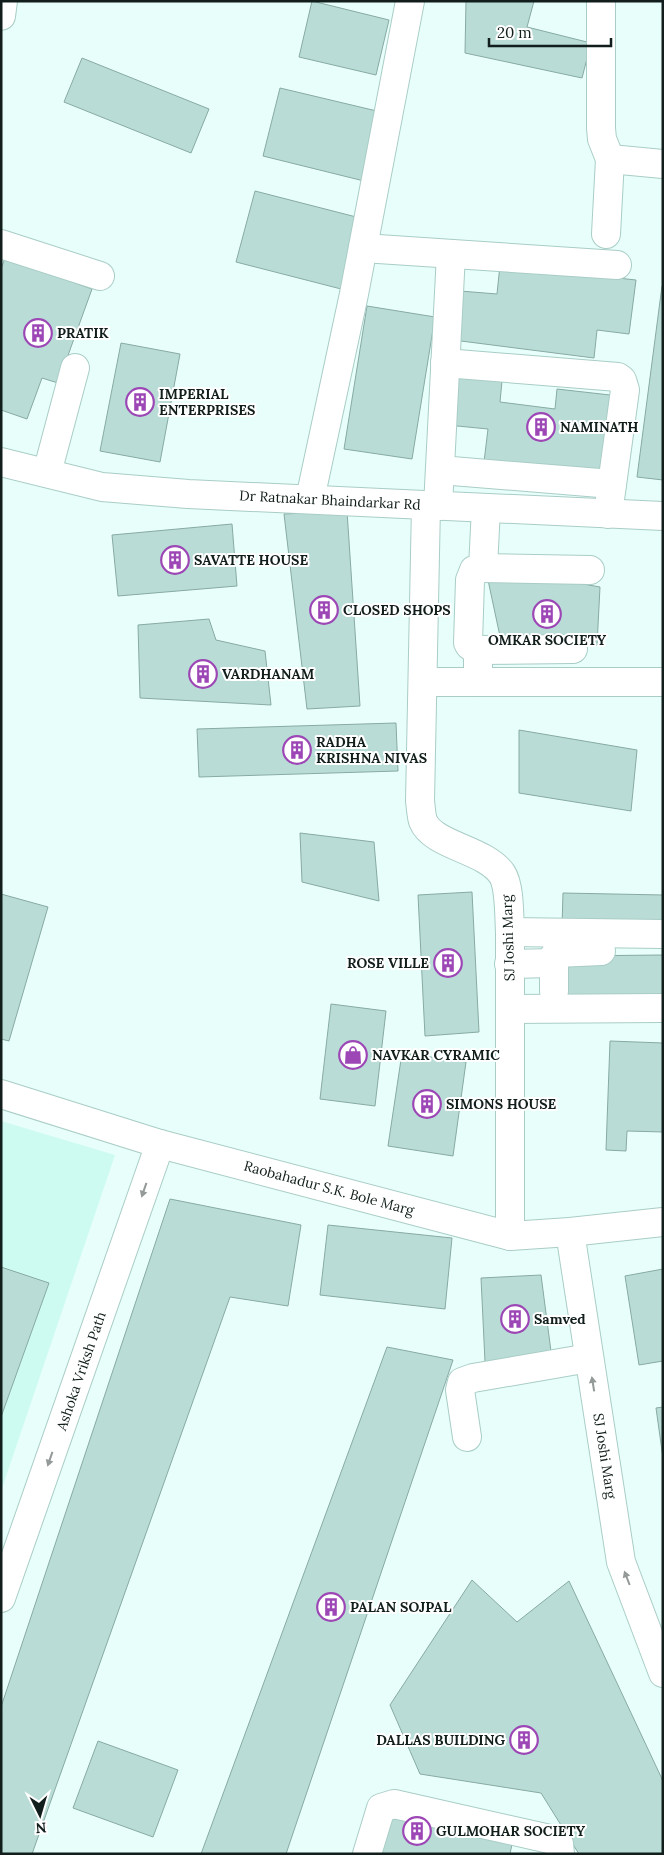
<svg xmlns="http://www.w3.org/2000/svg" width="664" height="1855" font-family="Lora,serif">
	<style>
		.built { fill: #cdfbf2 }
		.building { fill: #b9ddd6; stroke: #88aaa4 }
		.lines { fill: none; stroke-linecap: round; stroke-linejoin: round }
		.minor-casing { stroke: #a9cdc6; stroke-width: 30 }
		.primary-casing { stroke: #a9cdc6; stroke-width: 30 }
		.minor { stroke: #fff; stroke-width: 28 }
		.primary { stroke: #fff; stroke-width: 28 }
		.oneway { fill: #949a99 }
		.labels { text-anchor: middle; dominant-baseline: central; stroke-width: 4; stroke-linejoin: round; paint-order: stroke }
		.poi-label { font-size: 14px; font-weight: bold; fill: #111e1c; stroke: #fff; text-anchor: start }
		.street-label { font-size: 14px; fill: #111e1c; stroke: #fff }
	</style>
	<rect width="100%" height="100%" fill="#e8fefa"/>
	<path class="built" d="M1,1121L115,1155L1,1491Z"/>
	<g class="building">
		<path d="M312,1L389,20L376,75L299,57Z"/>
		<path d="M466,1H534L527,27L591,43L582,78L465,53Z"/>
		<path d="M82,58L209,109L191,153L64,102Z"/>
		<path d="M280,88L381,112L364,181L263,156Z"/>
		<path d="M255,191L364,219L345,290L236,262Z"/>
		<path d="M5,258L92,289L58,383L42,378L27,419L1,410V269Z"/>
		<path d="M500,265L636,280L629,334L597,330L594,358L453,340L460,291L497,294Z"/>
		<path d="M662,286H663V480L637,477Z"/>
		<path d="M367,306L435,317L412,459L344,449Z"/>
		<path d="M121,343L180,354L160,462L100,451Z"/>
		<path d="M453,375L502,381L500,402L555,409L557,389L619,396L609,477L484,462L488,429L447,425Z"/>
		<path d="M347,511L360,706L307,709L284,514Z"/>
		<path d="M232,524L237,586L118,596L112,535Z"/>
		<path d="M539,576L600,587L597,645L501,641L488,580Z"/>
		<path d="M209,619L216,640L265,651L271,705L140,698L138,625Z"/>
		<path d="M396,723L398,771L199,777L197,729Z"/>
		<path d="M519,730L637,750L631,811L519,793Z"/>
		<path d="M300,833L374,842L379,901L302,882Z"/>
		<path d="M472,892L479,1032L425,1036L418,895Z"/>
		<path d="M563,893L663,895V930L562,927Z"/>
		<path d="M1,894L48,907L9,1041L1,1039Z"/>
		<path d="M663,955V996H564V956Z"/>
		<path d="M331,1004L386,1011L375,1106L320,1099Z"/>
		<path d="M610,1041L663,1043V1132L627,1131L626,1151L606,1150Z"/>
		<path d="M402,1053L466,1062L453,1156L388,1146Z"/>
		<path d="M170,1199L301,1225L288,1306L230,1297L32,1854H1V1707Z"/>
		<path d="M328,1225L452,1238L445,1309L320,1295Z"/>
		<path d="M1,1267L49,1283L1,1417Z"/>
		<path d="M663,1269V1361L639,1365L625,1276Z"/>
		<path d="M541,1275L552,1359L485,1362L481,1278Z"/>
		<path d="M387,1347L453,1360L286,1854H201Z"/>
		<path d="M663,1407V1458L656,1408Z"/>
		<path d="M472,1580L517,1622L569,1581L663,1781V1854H579L541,1793L420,1774L390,1705Z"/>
		<path d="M98,1741L178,1770L153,1837L73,1808Z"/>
		<path d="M388,1817L512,1844L510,1854H380Z"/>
	</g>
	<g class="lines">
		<defs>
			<g id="minor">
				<path d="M601,1V128L602,139L610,159"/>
				<path d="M1,16L3,1"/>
				<path d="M606,234L610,159L663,164"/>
				<path d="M1,244L100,276"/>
				<path d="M363,248L617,265"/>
				<path d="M445,363L618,377L622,380L625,390L608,514"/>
				<path d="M1,462L102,487L188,494L663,516"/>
				<path d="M440,470L612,484"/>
				<path d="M47,473L75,368"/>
				<path d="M310,499L354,294L410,1"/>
				<path d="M426,505L420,801C421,807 421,815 423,821C433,846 485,849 502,874C510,886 509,917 510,932V1236"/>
				<path d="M438,506L451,254"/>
				<path d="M483,568L590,570"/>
				<path d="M478,650L573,649"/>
				<path d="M423,682H663"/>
				<path d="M478,682V650L470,646L468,643L470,580L474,570L483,568L486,508"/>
				<path d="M510,932L663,934"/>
				<path d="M509,964L554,963"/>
				<path d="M554,991V956L556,953L601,951"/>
				<path d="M510,1009L663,1008"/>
				<path d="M570,1232L621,1562L663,1673"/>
				<path d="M467,1437L460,1390L462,1382L473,1378L589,1358"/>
				<path d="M1,1598L160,1144"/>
				<path d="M367,1854L381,1808L394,1804L554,1840L559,1844L560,1854"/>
			</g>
			<path id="primary" d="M1,1094L160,1144L510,1236L570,1232L663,1222"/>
		</defs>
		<use href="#minor" class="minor-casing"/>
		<use href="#primary" class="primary-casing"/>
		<use href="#minor" class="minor"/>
		<use href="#primary" class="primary"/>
	</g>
	<defs><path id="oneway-solid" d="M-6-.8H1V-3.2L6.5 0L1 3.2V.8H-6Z" transform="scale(1.25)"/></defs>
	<g class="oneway">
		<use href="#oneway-solid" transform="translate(144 1190) rotate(109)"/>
		<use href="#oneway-solid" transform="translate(593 1384) rotate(-99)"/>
		<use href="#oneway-solid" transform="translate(50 1459) rotate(109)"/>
		<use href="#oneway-solid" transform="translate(627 1578) rotate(-111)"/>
	</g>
	<defs>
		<symbol id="building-ring" viewBox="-11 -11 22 22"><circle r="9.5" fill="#fff" stroke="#9c47b5" stroke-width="1.5"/><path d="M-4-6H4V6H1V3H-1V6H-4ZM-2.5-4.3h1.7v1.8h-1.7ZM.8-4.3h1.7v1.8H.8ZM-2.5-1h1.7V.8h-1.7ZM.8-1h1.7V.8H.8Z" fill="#9c47b5"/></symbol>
		<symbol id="shop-ring" viewBox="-11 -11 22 22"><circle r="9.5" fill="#fff" stroke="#9c47b5" stroke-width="1.5"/><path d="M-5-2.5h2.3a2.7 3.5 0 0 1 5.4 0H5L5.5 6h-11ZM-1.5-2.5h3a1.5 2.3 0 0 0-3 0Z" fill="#9c47b5"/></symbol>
	</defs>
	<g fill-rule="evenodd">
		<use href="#building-ring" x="22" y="317" width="32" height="32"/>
		<use href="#building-ring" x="124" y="386" width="32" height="32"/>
		<use href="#building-ring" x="525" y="411" width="32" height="32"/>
		<use href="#building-ring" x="159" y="544" width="32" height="32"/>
		<use href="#building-ring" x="308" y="594" width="32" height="32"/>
		<use href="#building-ring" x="531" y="598" width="32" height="32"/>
		<use href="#building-ring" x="187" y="658" width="32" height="32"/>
		<use href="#building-ring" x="281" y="734" width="32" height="32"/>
		<use href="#building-ring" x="432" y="947" width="32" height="32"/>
		<use href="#shop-ring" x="337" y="1039" width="32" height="32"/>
		<use href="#building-ring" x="411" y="1088" width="32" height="32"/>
		<use href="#building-ring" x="499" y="1303" width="32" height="32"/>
		<use href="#building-ring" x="315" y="1591" width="32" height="32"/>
		<use href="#building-ring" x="508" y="1724" width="32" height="32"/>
		<use href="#building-ring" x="401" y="1815" width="32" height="32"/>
	</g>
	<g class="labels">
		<g class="poi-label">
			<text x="57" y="333">PRATIK</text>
			<text x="159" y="394">IMPERIAL<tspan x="159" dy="16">ENTERPRISES</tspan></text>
			<text x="560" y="427">NAMINATH</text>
			<text x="194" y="560">SAVATTE HOUSE</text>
			<text x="343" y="610">CLOSED SHOPS</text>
			<text x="547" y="640" text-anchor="middle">OMKAR SOCIETY</text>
			<text x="222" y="674">VARDHANAM</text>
			<text x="316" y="742">RADHA<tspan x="316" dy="16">KRISHNA NIVAS</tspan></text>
			<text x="429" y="963" text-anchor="end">ROSE VILLE</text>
			<text x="372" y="1055">NAVKAR CYRAMIC</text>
			<text x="446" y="1104">SIMONS HOUSE</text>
			<text x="534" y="1319">Samved</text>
			<text x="350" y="1607">PALAN SOJPAL</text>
			<text x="505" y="1740" text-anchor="end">DALLAS BUILDING</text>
			<text x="436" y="1831">GULMOHAR SOCIETY</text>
		</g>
		<g class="street-label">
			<text transform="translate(330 500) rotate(3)">Dr Ratnakar Bhaindarkar Rd</text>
			<text transform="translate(508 938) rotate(-92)">SJ Joshi Marg</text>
			<text transform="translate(329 1188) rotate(15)">Raobahadur S.K. Bole Marg</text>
			<text transform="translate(81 1371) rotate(-71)">Ashoka Vriksh Path</text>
			<text transform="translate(605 1456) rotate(81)">SJ Joshi Marg</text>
		</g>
	</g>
	<rect width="664" height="1855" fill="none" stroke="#111e1c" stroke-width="5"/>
	<g transform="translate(40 1815) rotate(175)" stroke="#ffffff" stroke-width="4" paint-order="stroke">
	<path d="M0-4L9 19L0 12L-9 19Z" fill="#111e1c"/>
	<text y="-8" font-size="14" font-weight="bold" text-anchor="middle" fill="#111e1c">N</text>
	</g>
	<path d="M489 38v8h122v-8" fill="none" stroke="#111e1c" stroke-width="2.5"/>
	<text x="497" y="38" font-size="15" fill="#111e1c" stroke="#ffffff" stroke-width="4" paint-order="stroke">20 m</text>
</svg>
